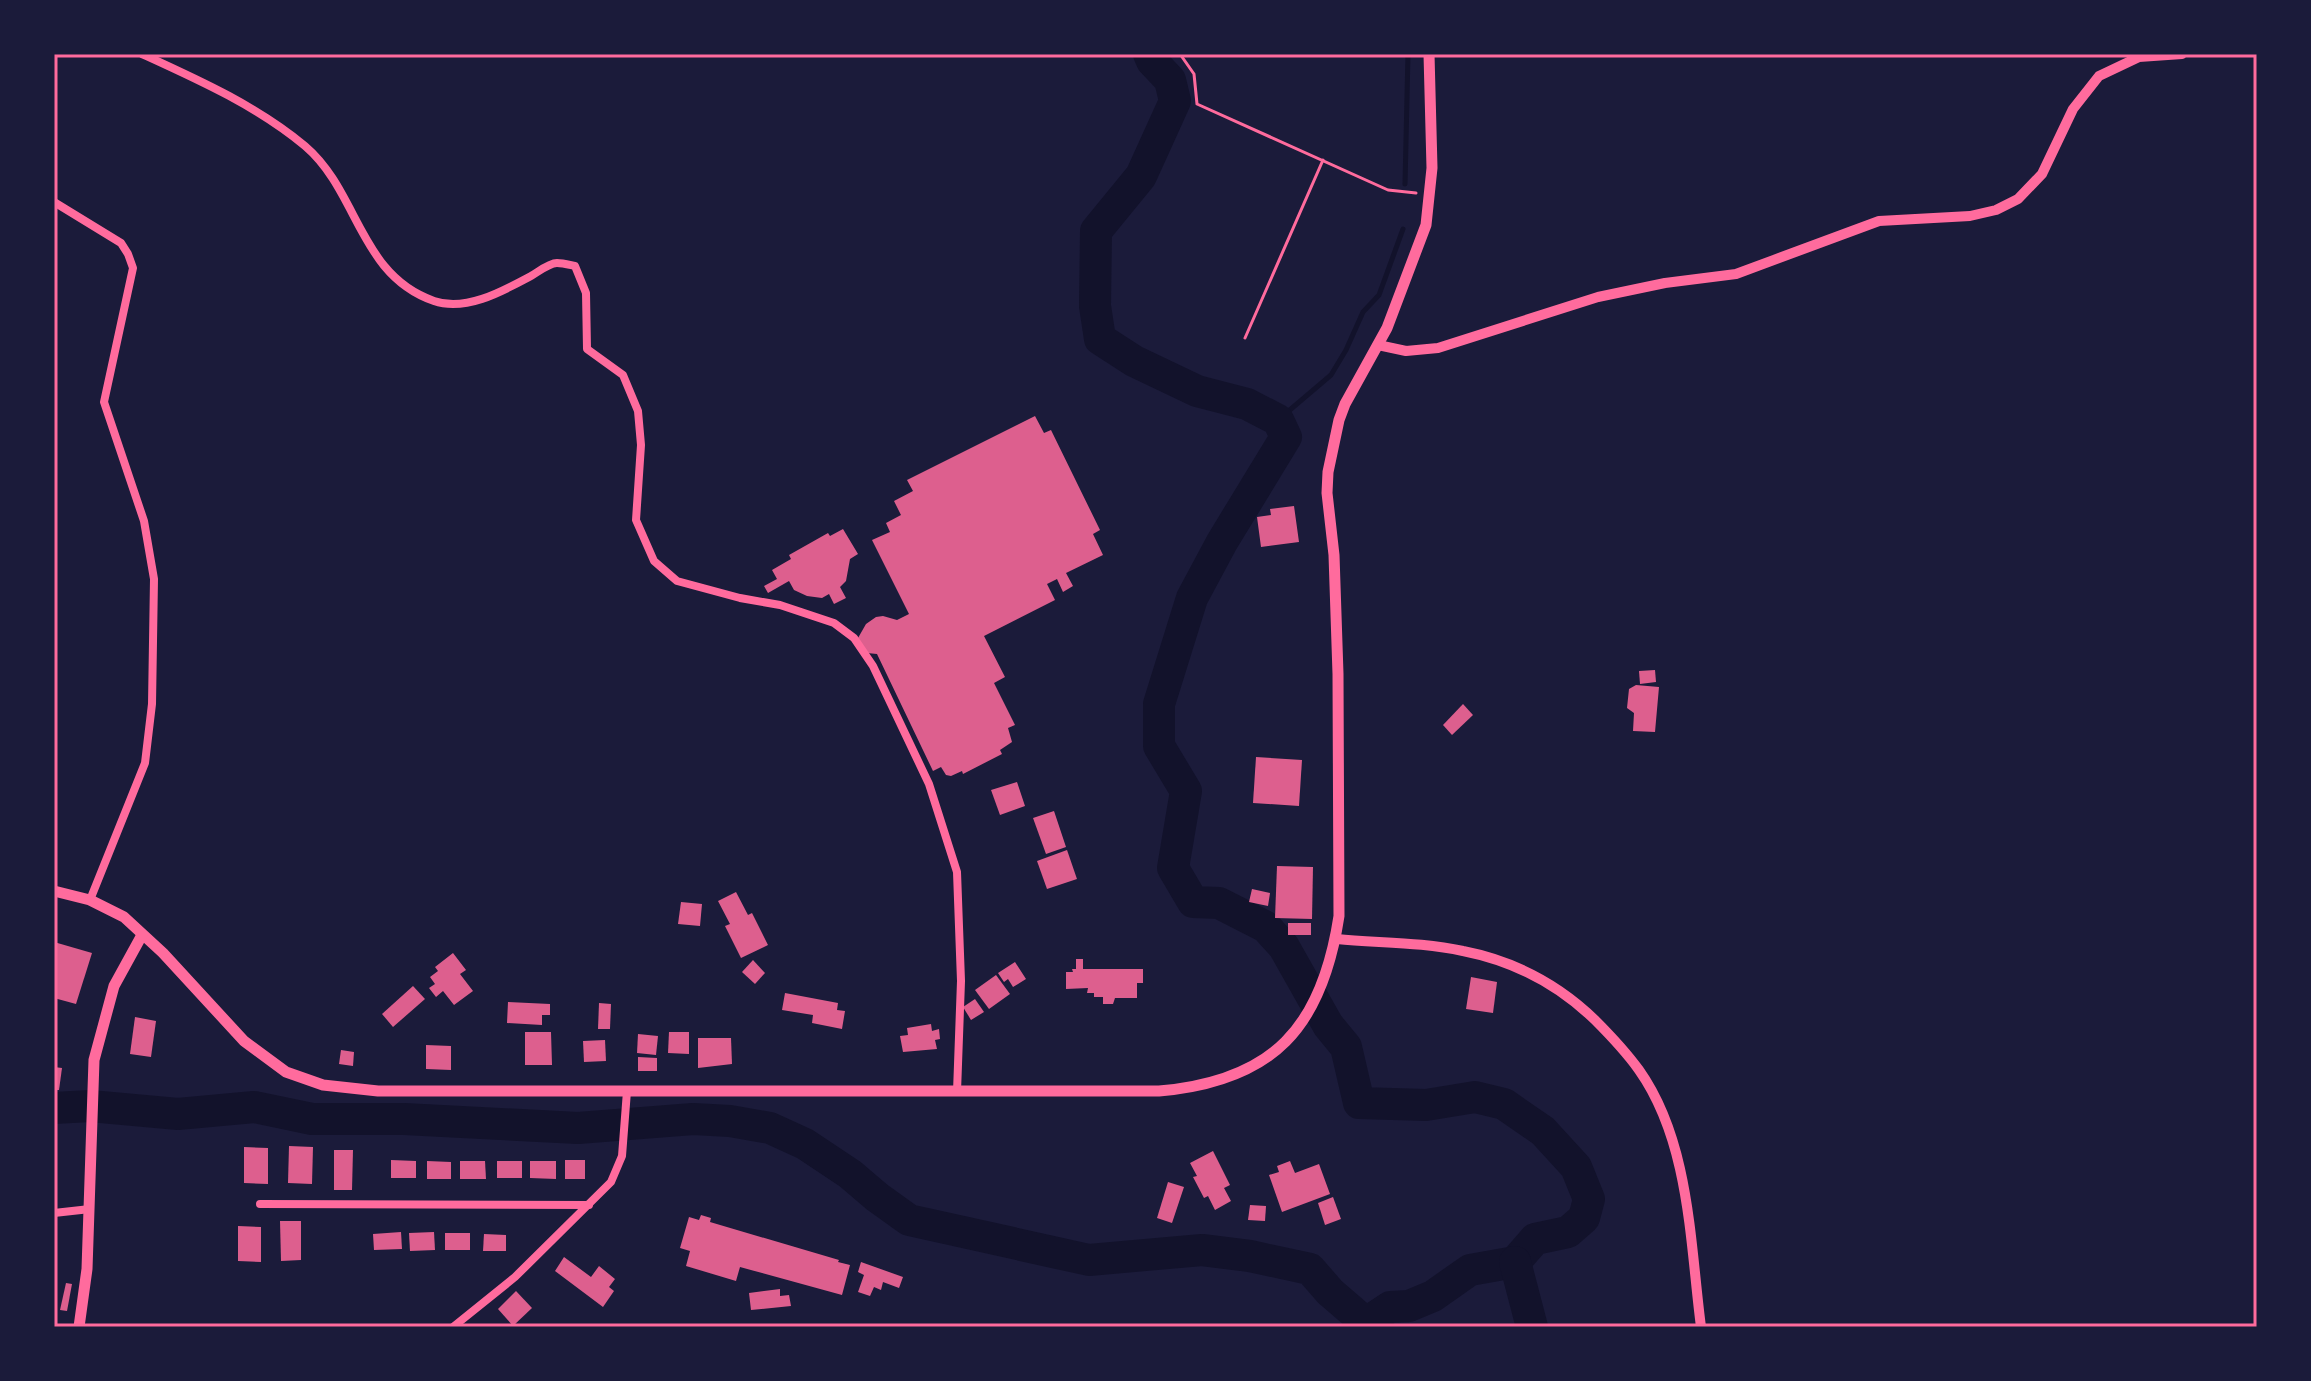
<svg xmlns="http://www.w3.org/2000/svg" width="2311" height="1381" font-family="Arial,sans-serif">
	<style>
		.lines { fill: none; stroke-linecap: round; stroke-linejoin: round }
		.stream { stroke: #12122b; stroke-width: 5 }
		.river { stroke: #12122b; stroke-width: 32 }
		.building { fill: #dd5f8e }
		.path { stroke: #ff6b9d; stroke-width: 3 }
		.minor { stroke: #ff6b9d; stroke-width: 8 }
		.tertiary { stroke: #ff6b9d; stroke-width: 10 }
		.secondary { stroke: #ff6b9d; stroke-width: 11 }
		.neatline { fill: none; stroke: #ff6b9d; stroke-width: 3 }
	</style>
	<rect width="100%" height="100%" fill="#1b1b3a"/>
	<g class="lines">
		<g class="stream">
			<path d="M1405,184L1408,54"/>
			<path d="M1278,420L1331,375L1346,350L1363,312L1379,295L1403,229"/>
		</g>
		<g class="river">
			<path d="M1149,54L1152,61L1170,80L1175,101L1141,176L1096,231L1095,306L1100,339L1134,361L1197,391L1247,404L1278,420L1286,437L1222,542L1192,598L1159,704V746L1186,791L1173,868L1193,902L1219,903L1266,927L1284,947L1328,1025L1346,1047L1359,1103L1426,1105L1475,1097L1504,1104L1543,1131L1576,1167L1589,1199L1584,1218L1568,1232L1535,1239L1515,1262"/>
			<path d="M54,1108L90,1106L178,1114L254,1107L312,1119H404L578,1128L693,1119L730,1121L770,1128L805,1144L850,1174L877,1197L909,1220L1089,1260L1202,1250L1250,1256L1310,1269L1330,1292L1366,1323L1390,1307L1409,1306L1433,1296L1470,1270L1515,1262"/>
			<path d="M1515,1262L1532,1327"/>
		</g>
	</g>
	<g class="building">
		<path d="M1035,416L1044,433L1051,430L1100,530L1093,534L1103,555L1066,573L1073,586L1063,592L1057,579L1047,584L1055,600L984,636L1005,677L994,683L1015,725L1008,728L1012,742L1000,750L1002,754L963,774L962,771L951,776L946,775L941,767L933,771L877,654L867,653L858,638L866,624L876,617L883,616L897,620L909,614L872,540L890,532L886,523L901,515L894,501L913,491L907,480Z"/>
		<path d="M1294,506L1299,542L1261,547L1257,517L1271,515L1270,509Z"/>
		<path d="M843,529L858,554L850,559L846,581L840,587L846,598L834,604L829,594L822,598L807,596L794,590L789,581L768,593L764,586L777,579L772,570L791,559L789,555L828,533L830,536Z"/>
		<path d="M1655,670L1656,682L1640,684L1639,671Z"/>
		<path d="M1636,685L1659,687L1655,732L1633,731L1634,713L1627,708L1629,689Z"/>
		<path d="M1463,704L1473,715L1452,735L1443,725Z"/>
		<path d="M1256,757L1302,760L1299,806L1253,803Z"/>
		<path d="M1017,782L1025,806L1000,815L991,790Z"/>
		<path d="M1054,811L1066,847L1046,854L1033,818Z"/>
		<path d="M1067,850L1077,879L1047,889L1037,861Z"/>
		<path d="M1277,866L1313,867L1312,919L1275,918Z"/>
		<path d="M1252,889L1270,893L1268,906L1249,902Z"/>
		<path d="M736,892L748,915L752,913L768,945L741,958L725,926L730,924L718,901Z"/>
		<path d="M681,902L702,904L700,926L678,924Z"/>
		<rect x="1288" y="923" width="23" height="12"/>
		<path d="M54,942L92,953L76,1004L54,998Z"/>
		<path d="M453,953L466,970L460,974L473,991L454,1005L443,991L436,997L429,988L435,984L430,977L438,971L435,967Z"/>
		<path d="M1076,959H1083V969H1143V983H1137V998H1115L1113,1004H1103V997H1094V993H1087L1088,988L1066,989V972H1073L1072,969H1076Z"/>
		<path d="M753,960L765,973L755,984L742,972Z"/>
		<path d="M1015,962L1026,979L1013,987L1008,979L1004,982L998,973Z"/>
		<path d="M996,975L1010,994L989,1009L975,990Z"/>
		<path d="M1471,977L1497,982L1493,1013L1466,1009Z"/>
		<path d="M413,986L425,999L393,1027L382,1014Z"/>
		<path d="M785,993L838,1003L837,1010L845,1011L842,1029L812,1023L813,1015L782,1010Z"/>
		<path d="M975,999L984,1012L971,1020L963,1007Z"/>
		<path d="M508,1002L550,1004V1015H542V1025L507,1023Z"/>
		<path d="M599,1003L611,1004L610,1029H598Z"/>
		<path d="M135,1017L156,1021L151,1057L130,1054Z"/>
		<path d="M931,1024L932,1031L939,1029L940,1039L935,1040L937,1049L903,1052L900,1036L908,1035L907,1028Z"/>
		<path d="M525,1032H551L552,1065H525Z"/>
		<path d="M669,1032H689V1054L668,1053Z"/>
		<path d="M638,1034L658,1036L656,1055L637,1053Z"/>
		<path d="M698,1038H731L732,1064L698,1068Z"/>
		<path d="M605,1040L606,1061L584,1062L583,1041Z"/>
		<path d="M426,1045L451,1046V1070L426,1069Z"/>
		<path d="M341,1050L354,1052L353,1066L339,1064Z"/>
		<path d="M638,1057L657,1058V1071H638Z"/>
		<path d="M54,1067L62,1068L59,1090H54Z"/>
		<path d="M289,1146L313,1147L312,1184L288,1183Z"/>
		<path d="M244,1147L268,1148V1184L244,1183Z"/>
		<path d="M334,1150H353L352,1190H334Z"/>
		<path d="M1213,1151L1230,1185L1224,1188L1231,1201L1215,1210L1208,1196L1204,1198L1193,1177L1197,1176L1190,1163Z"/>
		<path d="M391,1160L416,1161V1178H391Z"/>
		<rect x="565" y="1160" width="20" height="19"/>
		<path d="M427,1161L451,1162V1179H427Z"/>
		<path d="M460,1161H485L486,1179H460Z"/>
		<rect x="497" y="1161" width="25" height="17"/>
		<path d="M530,1161H556V1179L530,1178Z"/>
		<path d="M1290,1161L1295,1173L1319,1164L1330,1194L1282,1212L1269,1175L1279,1172L1277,1166Z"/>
		<path d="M1168,1182L1184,1187L1172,1223L1157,1218Z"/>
		<path d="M1333,1197L1341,1219L1325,1225L1318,1203Z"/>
		<path d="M1250,1205L1266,1206L1265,1221L1248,1220Z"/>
		<path d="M701,1215L711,1218L710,1222L839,1260L838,1262L850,1265L842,1295L740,1267L736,1281L686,1266L690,1251L680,1248L689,1217L699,1220Z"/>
		<path d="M280,1221H301V1260L281,1261Z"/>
		<path d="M238,1226L261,1227V1262L238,1261Z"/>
		<path d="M401,1232L402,1249L374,1250L373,1234Z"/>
		<path d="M434,1232L435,1250L410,1251L409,1233Z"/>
		<rect x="445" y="1233" width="25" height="17"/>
		<path d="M484,1234L506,1235V1251H483Z"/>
		<path d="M564,1257L591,1277L599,1266L615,1279L609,1287L614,1291L603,1307L555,1271Z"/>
		<path d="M861,1262L903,1277L899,1288L883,1282L881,1290L874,1287L870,1296L858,1292L864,1275L858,1272Z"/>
		<path d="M66,1283L72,1284L67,1311L60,1310Z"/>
		<path d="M780,1289V1296L789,1295L791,1306L751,1310L749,1293Z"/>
		<path d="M516,1291L532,1308L513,1326L498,1309Z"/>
	</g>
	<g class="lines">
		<g class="path">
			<path d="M1180,54L1194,74L1197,104L1388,190L1416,193"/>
			<path d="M1245,338L1323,160"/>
		</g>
		<g class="minor">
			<path d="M142,54C199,80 257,106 305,146C359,192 359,275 434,301C466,312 503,291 531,276C538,272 549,263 557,263C563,263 570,265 575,266L586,293L587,349L623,375L638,411L641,445L636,520L654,561L677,581L740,598L780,605L834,623L854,638L873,666L929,784L957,872L961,981L957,1092"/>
			<path d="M54,202L121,243L128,254L133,268L104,402L144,521L154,579L152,704L145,763L90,900"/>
			<path d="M260,1204L589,1205"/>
			<path d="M54,1213L90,1209"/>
			<path d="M453,1327L515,1277L611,1182L622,1156L627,1091"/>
		</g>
		<g class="tertiary">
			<path d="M1378,345L1406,351L1438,348L1598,297L1665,283L1736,274L1879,221L1970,216L1996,210L2018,199L2042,174L2073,109L2099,76L2139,57L2182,54"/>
			<path d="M1337,939C1378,943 1422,942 1463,951C1514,961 1558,984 1595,1020C1611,1036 1626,1052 1639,1070C1690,1142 1690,1243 1701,1327"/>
		</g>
		<g class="secondary">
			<path d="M54,891L90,900L124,917L163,953L244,1041L286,1072L323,1085L378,1091H1159C1274,1081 1322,1027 1339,916L1338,674L1334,555L1327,493L1328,472L1339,420L1345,404L1387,328L1426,225L1432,168L1429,54"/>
			<path d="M79,1327L87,1269L94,1060L114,986L142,935"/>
		</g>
	</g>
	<rect width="2311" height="1381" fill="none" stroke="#1b1b3a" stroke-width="112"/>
	<rect x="56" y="56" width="2199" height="1269" class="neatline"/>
</svg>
